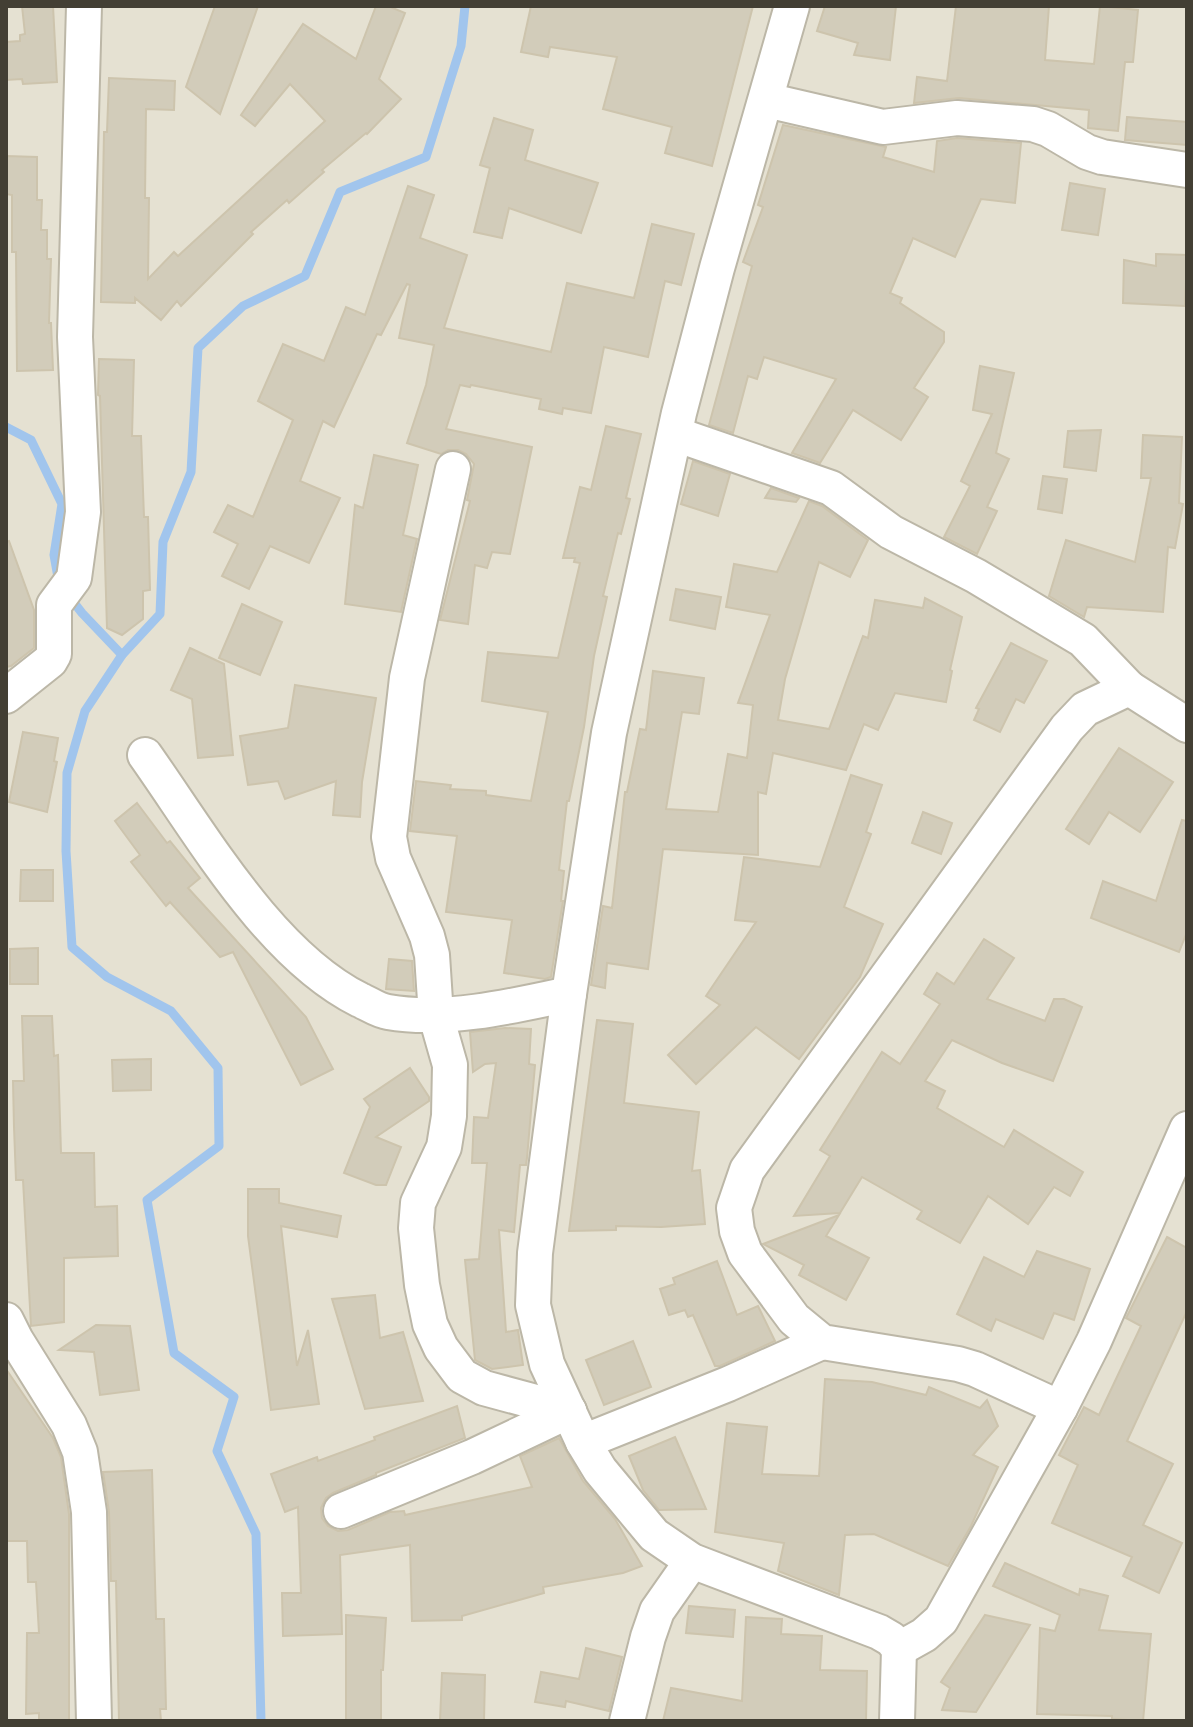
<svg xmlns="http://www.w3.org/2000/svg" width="1193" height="1727" font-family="Jost,sans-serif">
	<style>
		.residential { fill: #e5e1d2 }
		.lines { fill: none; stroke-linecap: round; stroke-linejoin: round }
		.stream { stroke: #a1c5ed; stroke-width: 9 }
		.building { fill: #d2ccba; stroke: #cdc4ad; stroke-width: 2 }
		.minor-casing { stroke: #bcb7a7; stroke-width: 38 }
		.minor { stroke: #fff; stroke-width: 34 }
	</style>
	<rect width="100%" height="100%" fill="#f1efe4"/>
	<rect class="residential" x="6" y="6" width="1181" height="1715"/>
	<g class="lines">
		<g class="stream">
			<path d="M6,427L31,440L62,504L54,555L59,583"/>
			<path d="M68,595L82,613L122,655"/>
			<path d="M261,1721L256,1534L217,1451L234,1397L174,1353L147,1200L219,1146L218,1068L171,1011L107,977L72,947L66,851L67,773L85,711L122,655L160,614L163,542L191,472L198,348L243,306L305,276L340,192L426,157L461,46L465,6"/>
		</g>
	</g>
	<g class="building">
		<path d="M22,6H53L57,82L23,84L22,79L6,80V42L20,41V35L25,34Z"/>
		<path d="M215,6H258L220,114L186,87Z"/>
		<path d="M376,6H388L405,13L379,79L401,99L367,134L366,133L322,170L324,172L289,203L287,200L251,232L253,234L181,306L177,301L161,320L135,298V303L101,302L104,132H107L109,78L175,81L174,110L146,109L145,198H149L148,279L174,252L178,256L325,121L290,84L255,126L241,115L303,24L356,59Z"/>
		<path d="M531,6H753L712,166L665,153L672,127L603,109L617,57L550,47L548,57L521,52Z"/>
		<path d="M825,6H896L890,60L854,55L858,43L817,31Z"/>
		<path d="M956,6H1049L1045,60L1094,64L1100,6L1138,10L1133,62H1125L1118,131L1088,128L1089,110L959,98L914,103L917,77L947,81Z"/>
		<path d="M1127,117L1187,122V145L1125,140Z"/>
		<path d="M494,118L533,130L525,160L598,183L581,233L509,208L502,238L474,232L490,168L480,165Z"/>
		<path d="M783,125L886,147L883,157L934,172L937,141L957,138L1021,143L1015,203L981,199L955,257L913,238L890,293L902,298L900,303L944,332V342L914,388L928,397L901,440L853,410L820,463L792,453L836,379L764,357L757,379L748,376L733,433L709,425L752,266L743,262L763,207L758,205Z"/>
		<path d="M6,156L37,157V200H42L41,230H47V259H51L49,323H51L53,370L17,371L16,252H12V195L6,194Z"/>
		<path d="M1070,183L1105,189L1098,235L1062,230Z"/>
		<path d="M408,186L434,195L420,238L467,255L444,328L551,352L567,283L634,298L652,224L694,234L681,285L665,281L648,357L604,347L591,413L563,408L562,414L539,409L541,399L471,385L470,387L460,385L446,429L532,447L510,554L492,552L487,568L475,565L468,624L440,620L470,501L467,500L474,464L466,454L458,450H448L441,454L407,443L426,385L434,345L399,338L410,285L407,284L381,335L377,334L334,427L323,421L300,481L340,498L309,563L270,546L249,589L222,576L238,544L214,532L228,505L253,517L293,420L258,401L283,344L324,361L346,307L365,315Z"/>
		<path d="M1156,254L1187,255L1185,306L1123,303L1124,260L1156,266Z"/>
		<path d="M99,359L134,360L132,436H141L144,517H148L150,590L143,591V619L122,635L107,628L100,396L98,395Z"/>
		<path d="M980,366L1014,373L996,453L1009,459L987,507L997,511L977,554L944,537L970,486L961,481L992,414L973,410Z"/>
		<path d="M606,426L641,434L626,498L630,499L621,534L618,533L603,596L607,597L594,656L584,727L569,801H567L559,870L564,871L561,901H563L551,977L545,979L504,973L512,920L446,912L457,836L410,831L416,781L451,785L450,789L486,791V795L531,801L548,712L482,701L488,652L558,658L580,563L574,562L575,558H563L580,487L591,490Z"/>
		<path d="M1101,430L1096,471L1064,467L1068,431Z"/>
		<path d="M1143,435L1182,437L1179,503L1183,504L1175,548L1168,547L1163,612L1087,607L1084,617L1049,596L1066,540L1135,562L1151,478H1141Z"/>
		<path d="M374,455L418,465L403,535L417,539L401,612L345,604L355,505L363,508Z"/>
		<path d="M693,461L730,474L718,516L681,504Z"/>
		<path d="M1043,476L1067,479L1062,513L1038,509Z"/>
		<path d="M771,488L799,498L796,502L765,498Z"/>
		<path d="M809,501L822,506L868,540L850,577L819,562L785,679L778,720L829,729L863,636L868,638L875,600L923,608L925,598L962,617L950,670L952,671L946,702L895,693L878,730L864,724L846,770L773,753L766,794L758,792V855L663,849L648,969L607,963L605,988L591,985L603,906L612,908L625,792H627L640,729L646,730L653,671L704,678L699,714L682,712L666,809L718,812L728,754L747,758L753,705L738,703L770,615L726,607L734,564L777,572Z"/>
		<path d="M9,541L34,610V648L11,666L6,667V542Z"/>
		<path d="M676,589L721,597L715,629L670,620Z"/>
		<path d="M242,604L282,622L260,675L219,658Z"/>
		<path d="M1011,643L1047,661L1024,703L1016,699L1000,732L974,720L979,709L976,708Z"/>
		<path d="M190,648L224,664L233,755L198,758L192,699L171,690Z"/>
		<path d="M295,685L376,698L362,782L360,817L333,815L336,781L285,799L278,781L248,785L240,736L288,728Z"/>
		<path d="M23,732L58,738L54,761L57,762L47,812L9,802Z"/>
		<path d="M1119,748L1173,782L1140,832L1109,812L1089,844L1066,829Z"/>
		<path d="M851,775L882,785L866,832L871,834L844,907L883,924L860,977L799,1059L756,1027L696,1084L668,1055L720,1005L706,996L756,922L735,920L744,857L820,867Z"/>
		<path d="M137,803L167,843L170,841L200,878L188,888L306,1017L333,1069L301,1085L233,952L220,957L170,902L166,906L131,862L140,855L115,821Z"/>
		<path d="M923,812L952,823L941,854L912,843Z"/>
		<path d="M1182,820L1187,821V932L1179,952L1091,918L1103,881L1156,901Z"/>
		<path d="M21,870H53V901H20Z"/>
		<path d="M984,939L1014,958L987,999L1045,1021L1054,999H1064L1082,1007L1053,1081L1002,1063L952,1040L925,1081L945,1091L937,1108L1004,1147L1014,1130L1083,1172L1070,1196L1054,1187L1028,1224L988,1196L960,1243L917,1219L922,1211L862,1177L840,1213L794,1216L830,1156L820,1150L882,1052L900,1064L940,1004L924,994L937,973L954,984Z"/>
		<path d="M38,948V984H10V949Z"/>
		<path d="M389,959L412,961L414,991L386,989Z"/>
		<path d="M22,1016H52L54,1056L58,1055L61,1153H94L95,1207L117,1206L118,1256L64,1258V1322L31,1326L23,1180H16L14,1127L13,1081H24Z"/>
		<path d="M597,1020L633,1024L624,1103L699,1112L692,1171L700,1170L705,1224L661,1227L616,1226V1230L569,1231Z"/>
		<path d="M505,1028L531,1029L529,1064L535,1065L527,1158L526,1165H520L514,1232L499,1230L506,1332L518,1330L523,1365L492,1369L475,1360L465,1260L479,1259L487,1163H472L474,1117L488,1118L496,1063L485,1064L473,1072L470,1032Z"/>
		<path d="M151,1059V1090L113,1091L112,1060Z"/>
		<path d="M410,1068L429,1097V1101L376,1137L401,1147L386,1185H376L344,1173L370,1107L364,1099Z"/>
		<path d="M248,1189H279V1203L341,1216L337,1237L281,1226L297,1366L308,1330L319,1404L271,1410L248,1236Z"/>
		<path d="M839,1215L826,1236L869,1258L846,1300L799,1275L804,1265L763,1244Z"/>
		<path d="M1167,1237L1187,1248V1311L1127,1441L1173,1464L1143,1525L1182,1543L1159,1593L1123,1576L1132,1557L1052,1523L1078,1465L1059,1455L1084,1407L1099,1415L1141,1326L1126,1318Z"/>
		<path d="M1037,1251L1090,1269L1074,1320L1054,1313L1043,1339L996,1319L991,1331L957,1314L984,1257L1024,1277Z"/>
		<path d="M717,1261L737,1315L758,1306L775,1341L720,1366H715L693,1315L688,1317L685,1310L669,1315L660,1289L675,1284L673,1278Z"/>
		<path d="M375,1295L380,1338L403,1332L423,1401L365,1409L332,1299Z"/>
		<path d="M96,1325L130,1326L139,1390L100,1395L94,1352L59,1350Z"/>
		<path d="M633,1341L651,1387L604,1405L586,1360Z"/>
		<path d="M6,1369L53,1438L61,1457L69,1514V1721H39V1713L26,1714L27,1633H39L36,1582H28L27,1541H6Z"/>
		<path d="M825,1379L872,1382L926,1395L929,1387L980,1408L987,1400L998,1426L973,1455L998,1467L971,1526L948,1566L874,1534L845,1535L839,1595L778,1571L784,1543L715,1532L727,1423L767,1427L762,1474L819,1476Z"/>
		<path d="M457,1406L465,1438L376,1473V1475L333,1493L326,1498L321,1508L322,1518L328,1526L338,1531L348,1530L390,1512L404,1511L405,1515L532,1487L520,1456L559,1438L583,1481L615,1519L642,1566L623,1573L543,1587L544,1593L462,1616V1620L412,1621L410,1545L340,1555L342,1634L283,1636L282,1593H301L298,1507L285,1512L271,1474L317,1457L318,1461L375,1440L374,1437Z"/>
		<path d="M675,1437L706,1509L659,1510L643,1490L629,1456Z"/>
		<path d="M152,1470L156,1619H164L166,1709H160L161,1721H119L116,1581H111L109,1512L103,1472Z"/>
		<path d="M1005,1563L1079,1595L1080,1589L1108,1596L1099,1630L1151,1634L1143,1721L1112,1719V1716L1037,1714L1040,1628L1055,1631L1060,1615L993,1586Z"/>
		<path d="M689,1606L735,1610L733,1637L686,1633Z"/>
		<path d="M346,1615L386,1618L383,1670H381V1720H346Z"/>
		<path d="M985,1615L1030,1625L976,1712L942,1710L950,1688L941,1682Z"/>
		<path d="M746,1617L782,1619L781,1634L822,1636L820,1670L867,1671L866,1721H663L671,1688L742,1701Z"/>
		<path d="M586,1648L622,1657L609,1711L566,1701L565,1707L535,1702L541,1672L579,1679Z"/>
		<path d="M442,1673L485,1675L484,1721H440Z"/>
	</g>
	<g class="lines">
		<defs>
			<g id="minor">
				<path d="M792,6L717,268L679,413L609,733L569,994L535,1253L533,1305L547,1364L583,1442L600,1470L654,1535L692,1561L879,1632L891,1639L899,1649L897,1721"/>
				<path d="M766,100L883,127L957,118L1033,124L1048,129L1087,152L1102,157L1187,170"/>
				<path d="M675,434L831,488L891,532L976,576L1083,640L1129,688"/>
				<path d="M453,469L407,678L389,837L393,858L427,936L432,955L436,1016L450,1065L449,1116L444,1147L418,1203L416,1228L422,1285L430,1324L441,1348L462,1376L484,1388L569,1411"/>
				<path d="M6,696L50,661L54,654V605L74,578L83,512L75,337L84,6"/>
				<path d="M145,755C203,837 270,955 360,1000C369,1004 379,1011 388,1012C445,1022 514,1006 569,994"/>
				<path d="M6,1320L16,1340L69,1425L80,1452L89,1512L94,1721"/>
				<path d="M1060,1408L975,1369L958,1364L822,1342L794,1319L745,1253L737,1231L734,1208L747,1170L1067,728L1085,709L1129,688L1187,725"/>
				<path d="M583,1442L728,1384L822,1342"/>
				<path d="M341,1511L472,1457L569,1411"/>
				<path d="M899,1649L924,1635L941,1620L1060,1408L1094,1341L1187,1129"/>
				<path d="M627,1721L648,1637L657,1611L692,1561"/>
			</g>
		</defs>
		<use href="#minor" class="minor-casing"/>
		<use href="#minor" class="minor"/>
	</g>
	<rect width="1193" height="1727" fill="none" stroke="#433f34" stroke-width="16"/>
</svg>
